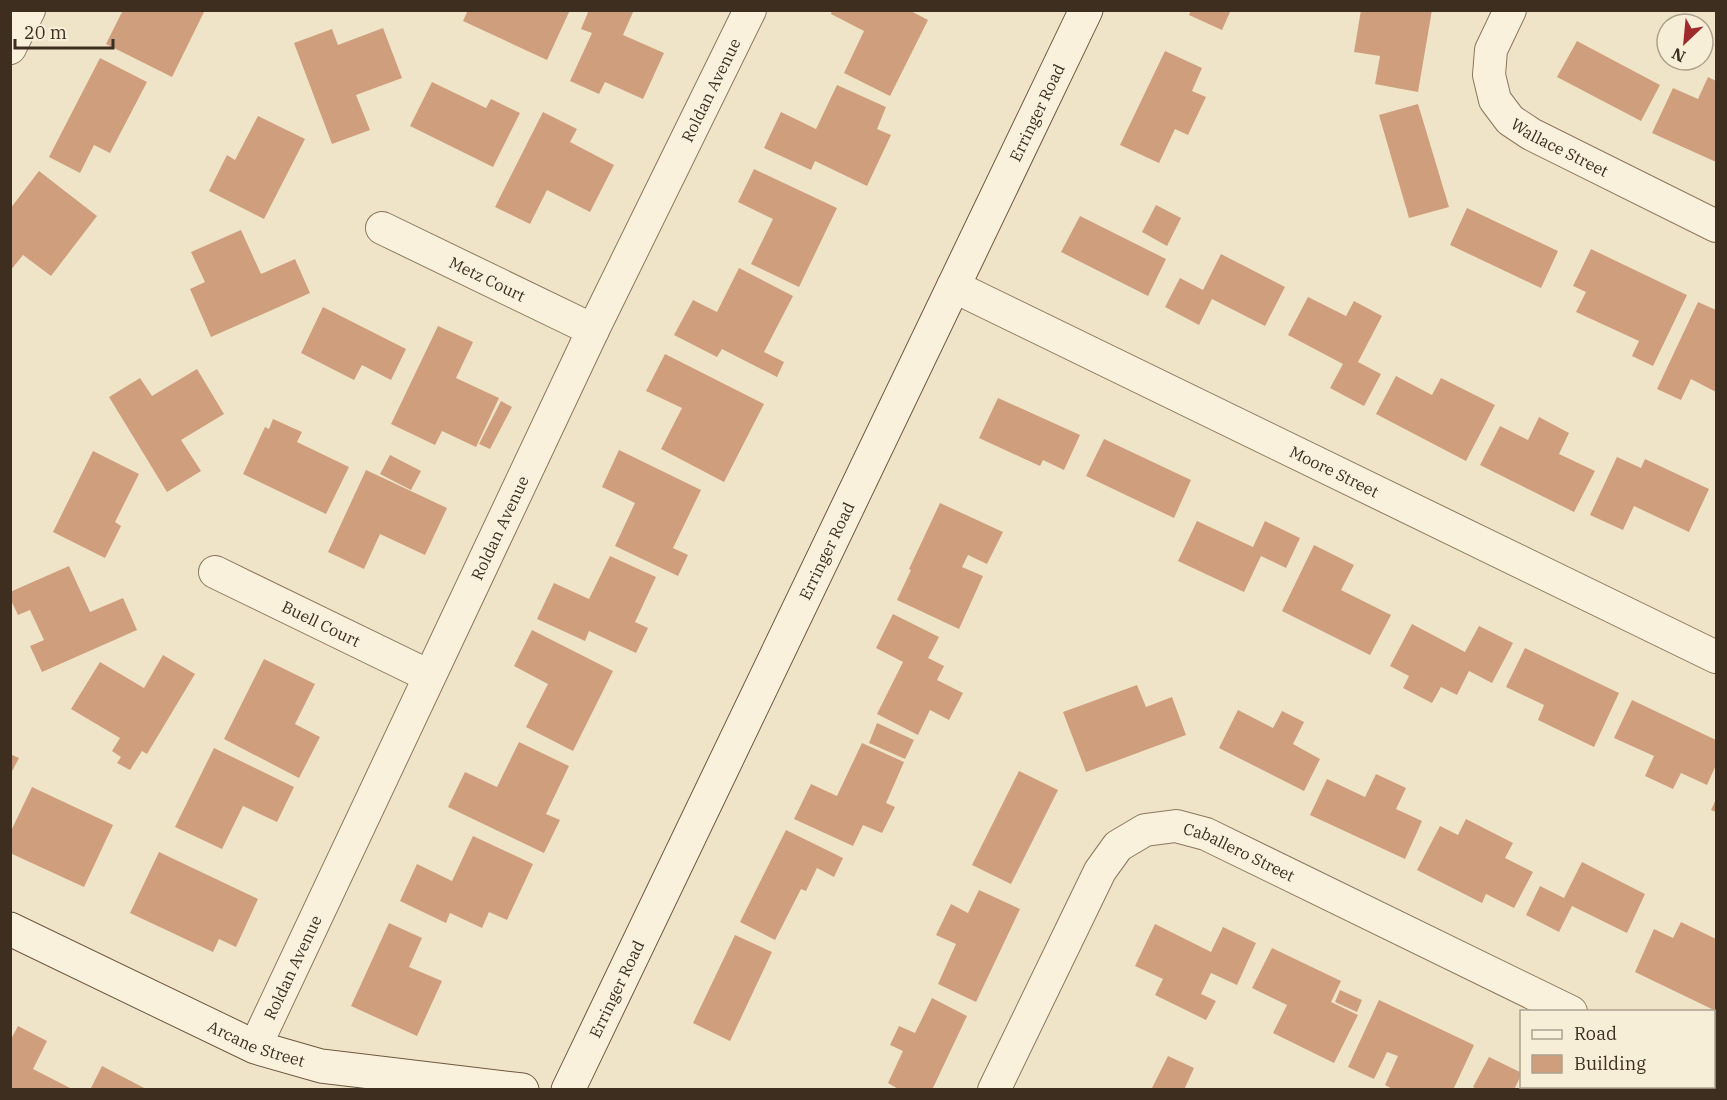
<svg xmlns="http://www.w3.org/2000/svg" width="1727" height="1100" font-family="'IBM Plex Serif',serif">
	<style>
		.building { fill: #cf9f7d }
		.lines { fill: none; stroke-linecap: round; stroke-linejoin: round }
		.street-casing { stroke: #8d765c; stroke-width: 34 }
		.secondary-casing { stroke: #6f573f; stroke-width: 35 }
		.street { stroke: #faf1dc; stroke-width: 32 }
		.secondary { stroke: #faf1dc; stroke-width: 33 }
		.labels { text-anchor: middle; dominant-baseline: central; stroke-width: 4.5; stroke-linejoin: round; paint-order: stroke }
		.street-label { font-size: 16px; fill: #3d2e20; stroke: #f7eed8 }
	</style>
	<rect width="100%" height="100%" fill="#f0e4c8"/>
	<g class="building">
		<path d="M123,10H205L172,77L106,44Z"/>
		<path d="M468,10H570L547,60L463,21Z"/>
		<path d="M589,10H634L623,35L664,53L643,99L605,82L599,94L570,81L592,33L581,29Z"/>
		<path d="M832,10H909L928,20L890,96L844,73L864,31L831,14Z"/>
		<path d="M1191,10H1231L1222,30L1189,15Z"/>
		<path d="M1361,10H1432L1418,92L1375,84L1380,56L1354,52Z"/>
		<path d="M383,28L402,78L356,95L370,130L332,144L294,43L332,29L338,45Z"/>
		<path d="M1577,41L1660,85L1641,121L1557,77Z"/>
		<path d="M1165,51L1202,68L1192,91L1206,97L1188,135L1175,129L1159,163L1120,145Z"/>
		<path d="M100,58L147,82L110,153L94,145L80,173L49,157Z"/>
		<path d="M1708,77L1716,81V162L1652,133L1673,88L1698,99Z"/>
		<path d="M432,82L486,108L491,99L520,113L493,167L410,126Z"/>
		<path d="M837,85L886,107L877,129L891,135L867,186L815,161L811,170L764,148L781,112L816,129Z"/>
		<path d="M1418,104L1449,207L1409,218L1379,115Z"/>
		<path d="M543,112L577,129L570,142L614,165L590,212L547,190L530,224L495,207Z"/>
		<path d="M258,116L305,139L264,219L209,191L227,155L235,160Z"/>
		<path d="M754,169L837,208L799,287L751,264L773,219L738,202Z"/>
		<path d="M39,171L97,216L51,276L23,255L10,271V209Z"/>
		<path d="M1156,205L1181,218L1167,246L1142,232Z"/>
		<path d="M1467,208L1558,251L1541,288L1450,245Z"/>
		<path d="M1080,216L1166,259L1148,296L1061,252Z"/>
		<path d="M241,230L261,274L295,259L310,293L211,337L190,289L205,282L191,252Z"/>
		<path d="M1591,249L1687,295L1653,366L1632,356L1639,341L1576,312L1586,292L1573,286Z"/>
		<path d="M1221,254L1285,287L1265,326L1212,299L1199,325L1165,307L1180,278L1203,290Z"/>
		<path d="M739,268L793,296L764,352L784,362L777,377L722,349L717,357L674,335L693,300L717,312Z"/>
		<path d="M1308,297L1346,316L1354,301L1382,316L1358,362L1381,374L1364,406L1330,388L1343,364L1288,335Z"/>
		<path d="M1698,302L1716,310V392L1691,379L1681,400L1657,389Z"/>
		<path d="M323,307L406,349L391,380L362,365L354,380L301,353Z"/>
		<path d="M438,326L473,342L456,378L499,398L476,447L442,431L435,445L391,424Z"/>
		<path d="M665,354L764,404L724,482L661,449L682,408L646,391Z"/>
		<path d="M197,369L224,414L181,440L201,471L167,492L109,397L140,378L152,396Z"/>
		<path d="M1396,376L1432,395L1441,378L1495,405L1466,461L1376,414Z"/>
		<path d="M998,398L1080,435L1064,470L1043,460L1040,466L979,438Z"/>
		<path d="M501,401L512,407L490,449L479,444Z"/>
		<path d="M1539,417L1569,433L1559,454L1595,471L1574,512L1480,465L1500,426L1528,440Z"/>
		<path d="M273,419L302,432L297,442L349,467L326,514L243,474L265,427L269,429Z"/>
		<path d="M1104,439L1191,480L1174,518L1086,476Z"/>
		<path d="M619,450L701,490L673,548L688,555L678,576L615,546L635,503L602,487Z"/>
		<path d="M93,451L139,474L115,522L121,526L105,558L53,532Z"/>
		<path d="M390,455L421,471L411,490L380,474Z"/>
		<path d="M1617,457L1641,468L1645,459L1709,489L1689,532L1634,506L1623,530L1590,515Z"/>
		<path d="M366,470L447,508L425,555L380,534L364,569L328,552Z"/>
		<path d="M940,503L1003,532L987,564L968,555L962,567L983,576L959,629L897,600L911,570L909,569Z"/>
		<path d="M1197,521L1253,547L1265,521L1300,538L1286,568L1261,556L1244,592L1178,561Z"/>
		<path d="M1314,545L1354,565L1341,590L1391,615L1370,655L1282,611Z"/>
		<path d="M610,556L656,577L635,622L648,628L636,653L589,631L585,641L537,619L554,583L589,599Z"/>
		<path d="M69,566L90,612L123,598L137,630L42,672L30,646L44,640L30,610L18,615L10,598V592Z"/>
		<path d="M893,614L939,637L928,658L944,666L937,680L963,693L949,720L930,710L918,735L877,714L903,662L876,648Z"/>
		<path d="M1412,624L1465,652L1479,626L1513,643L1492,683L1469,671L1457,695L1441,687L1432,703L1403,688L1409,676L1390,666Z"/>
		<path d="M532,630L613,671L573,751L526,727L548,684L514,666Z"/>
		<path d="M1525,648L1619,693L1594,747L1538,720L1544,705L1506,687Z"/>
		<path d="M163,655L195,674L147,754L142,751L130,770L117,763L121,757L112,751L120,738L71,709L100,662L144,688Z"/>
		<path d="M264,659L315,684L295,724L320,737L299,778L224,739Z"/>
		<path d="M1137,685L1146,707L1172,697L1186,735L1086,772L1063,712Z"/>
		<path d="M1632,700L1716,740V765L1707,785L1681,773L1673,789L1645,776L1654,756L1614,738Z"/>
		<path d="M1238,710L1273,728L1282,711L1304,722L1293,744L1320,759L1304,791L1219,748Z"/>
		<path d="M877,723L914,740L905,759L869,743Z"/>
		<path d="M519,742L569,766L546,814L560,820L544,853L448,807L465,772L497,787Z"/>
		<path d="M862,743L904,762L886,803L895,807L882,833L863,825L853,846L794,819L811,784L837,796Z"/>
		<path d="M214,748L294,787L277,822L243,806L222,849L175,827Z"/>
		<path d="M10,754L19,758L10,775Z"/>
		<path d="M1019,771L1058,790L1011,884L972,865Z"/>
		<path d="M1376,774L1406,788L1396,809L1422,821L1405,859L1310,815L1327,779L1365,797Z"/>
		<path d="M32,787L113,825L84,887L10,853V833Z"/>
		<path d="M1716,799V812L1711,810Z"/>
		<path d="M1466,819L1513,843L1505,858L1533,872L1514,908L1486,894L1482,903L1417,870L1440,826L1458,835Z"/>
		<path d="M786,830L843,858L834,877L817,868L806,891L801,889L775,940L740,922Z"/>
		<path d="M473,836L533,864L507,920L489,912L482,928L450,913L446,923L400,901L417,864L452,881Z"/>
		<path d="M159,852L258,899L236,947L219,939L213,952L130,913Z"/>
		<path d="M1582,862L1645,894L1627,933L1572,906L1559,932L1526,915L1540,886L1564,898Z"/>
		<path d="M979,890L1020,909L976,1002L938,984L956,944L936,935L951,904L968,913Z"/>
		<path d="M1681,922L1716,939V1011L1635,972L1654,929L1673,938Z"/>
		<path d="M389,923L422,938L409,967L442,981L417,1036L351,1006Z"/>
		<path d="M1155,924L1211,952L1223,927L1256,943L1237,985L1211,973L1201,994L1216,1001L1206,1020L1155,995L1163,979L1135,966Z"/>
		<path d="M735,935L772,952L730,1041L693,1023Z"/>
		<path d="M1272,948L1341,981L1331,1002L1358,1015L1334,1063L1273,1033L1287,1005L1252,988Z"/>
		<path d="M1340,990L1362,1000L1357,1012L1335,1002Z"/>
		<path d="M932,998L967,1016L932,1090H900L888,1083L903,1051L890,1045L899,1026L915,1033Z"/>
		<path d="M1379,1000L1474,1045L1453,1090H1394L1385,1085L1398,1056L1387,1052L1374,1079L1348,1067Z"/>
		<path d="M18,1026L47,1041L33,1069L74,1090H10V1041Z"/>
		<path d="M1168,1056L1194,1068L1184,1090H1151Z"/>
		<path d="M1489,1057L1522,1073L1514,1090H1479L1473,1087Z"/>
		<path d="M102,1066L148,1090H90Z"/>
	</g>
	<g class="lines">
		<defs>
			<g id="street">
				<path id="s1" d="M1510,10L1491,50L1489,75L1495,100L1510,120L1531,134L1716,226"/>
				<path d="M10,48L29,10"/>
				<path id="s2" d="M382,228L593,330"/>
				<path id="s3" d="M953,286L1716,657"/>
				<path id="s4" d="M215,572L429,676"/>
				<path id="s5" d="M255,1047L593,330L750,10"/>
				<path d="M1714,1081L1716,1082"/>
				<path id="s6" d="M994,1090L1100,871L1118,846L1145,830L1176,826L1206,834L1571,1012"/>
			</g>
			<g id="secondary">
				<path id="s7" d="M10,929L255,1047L321,1066L522,1090"/>
				<path id="s8" d="M568,1090L1086,10"/>
			</g>
		</defs>
		<use href="#street" class="street-casing"/>
		<use href="#secondary" class="secondary-casing"/>
		<use href="#street" class="street"/>
		<use href="#secondary" class="secondary"/>
	</g>
	<g class="labels">
		<g class="street-label">
			<text stroke="none"><textPath href="#s5" startOffset="1060">Roldan Avenue</textPath></text>
			<text stroke="none"><textPath href="#s8" startOffset="1084">Erringer Road</textPath></text>
			<text stroke="none"><textPath href="#s1" startOffset="177">Wallace Street</textPath></text>
			<text stroke="none"><textPath href="#s2" startOffset="117">Metz Court</textPath></text>
			<text stroke="none"><textPath href="#s3" startOffset="424">Moore Street</textPath></text>
			<text stroke="none"><textPath href="#s5" startOffset="574">Roldan Avenue</textPath></text>
			<text stroke="none"><textPath href="#s8" startOffset="598">Erringer Road</textPath></text>
			<text stroke="none"><textPath href="#s4" startOffset="118">Buell Court</textPath></text>
			<text stroke="none"><textPath href="#s6" startOffset="405">Caballero Street</textPath></text>
			<text stroke="none"><textPath href="#s5" startOffset="88">Roldan Avenue</textPath></text>
			<text stroke="none"><textPath href="#s8" startOffset="112">Erringer Road</textPath></text>
			<text stroke="none"><textPath href="#s7" startOffset="272">Arcane Street</textPath></text>
		</g>
	</g>
	<rect width="1727" height="1100" fill="none" stroke="#3d2e20" stroke-width="24"/>
	<rect x="1520" y="1010" width="195" height="78" fill="#f7eed8" stroke="#ada18e" stroke-width="1.5"/>
	<rect x="1532" y="1030" width="30" height="9" fill="#faf1dc" stroke="#ada18e" stroke-width="1.5"/>
	<text x="1574" y="1040" font-size="18" fill="#3d2e20">Road</text>
	<rect x="1532" y="1055" width="30" height="18" fill="#cf9f7d" stroke="#ada18e" stroke-width="1.5"/>
	<text x="1574" y="1070" font-size="18" fill="#3d2e20">Building</text>
	<g transform="translate(1685 42) rotate(206)"><circle r="28" fill="#f7eed8" stroke="#ada18e" stroke-width="1.5"/>
	<path d="M0-4.5L10 22L0 15L-10 22Z" fill="#9e2a2b"/>
	<text y="-9" font-size="16" font-weight="bold" text-anchor="middle" fill="#3d2e20">N</text>
	</g>
	<path d="M15 39v9h98v-9" fill="none" stroke="#3d2e20" stroke-width="3"/>
	<text x="24" y="39" font-size="18" fill="#3d2e20" stroke="#f7eed8" stroke-width="4.5" paint-order="stroke">20 m</text>
</svg>
